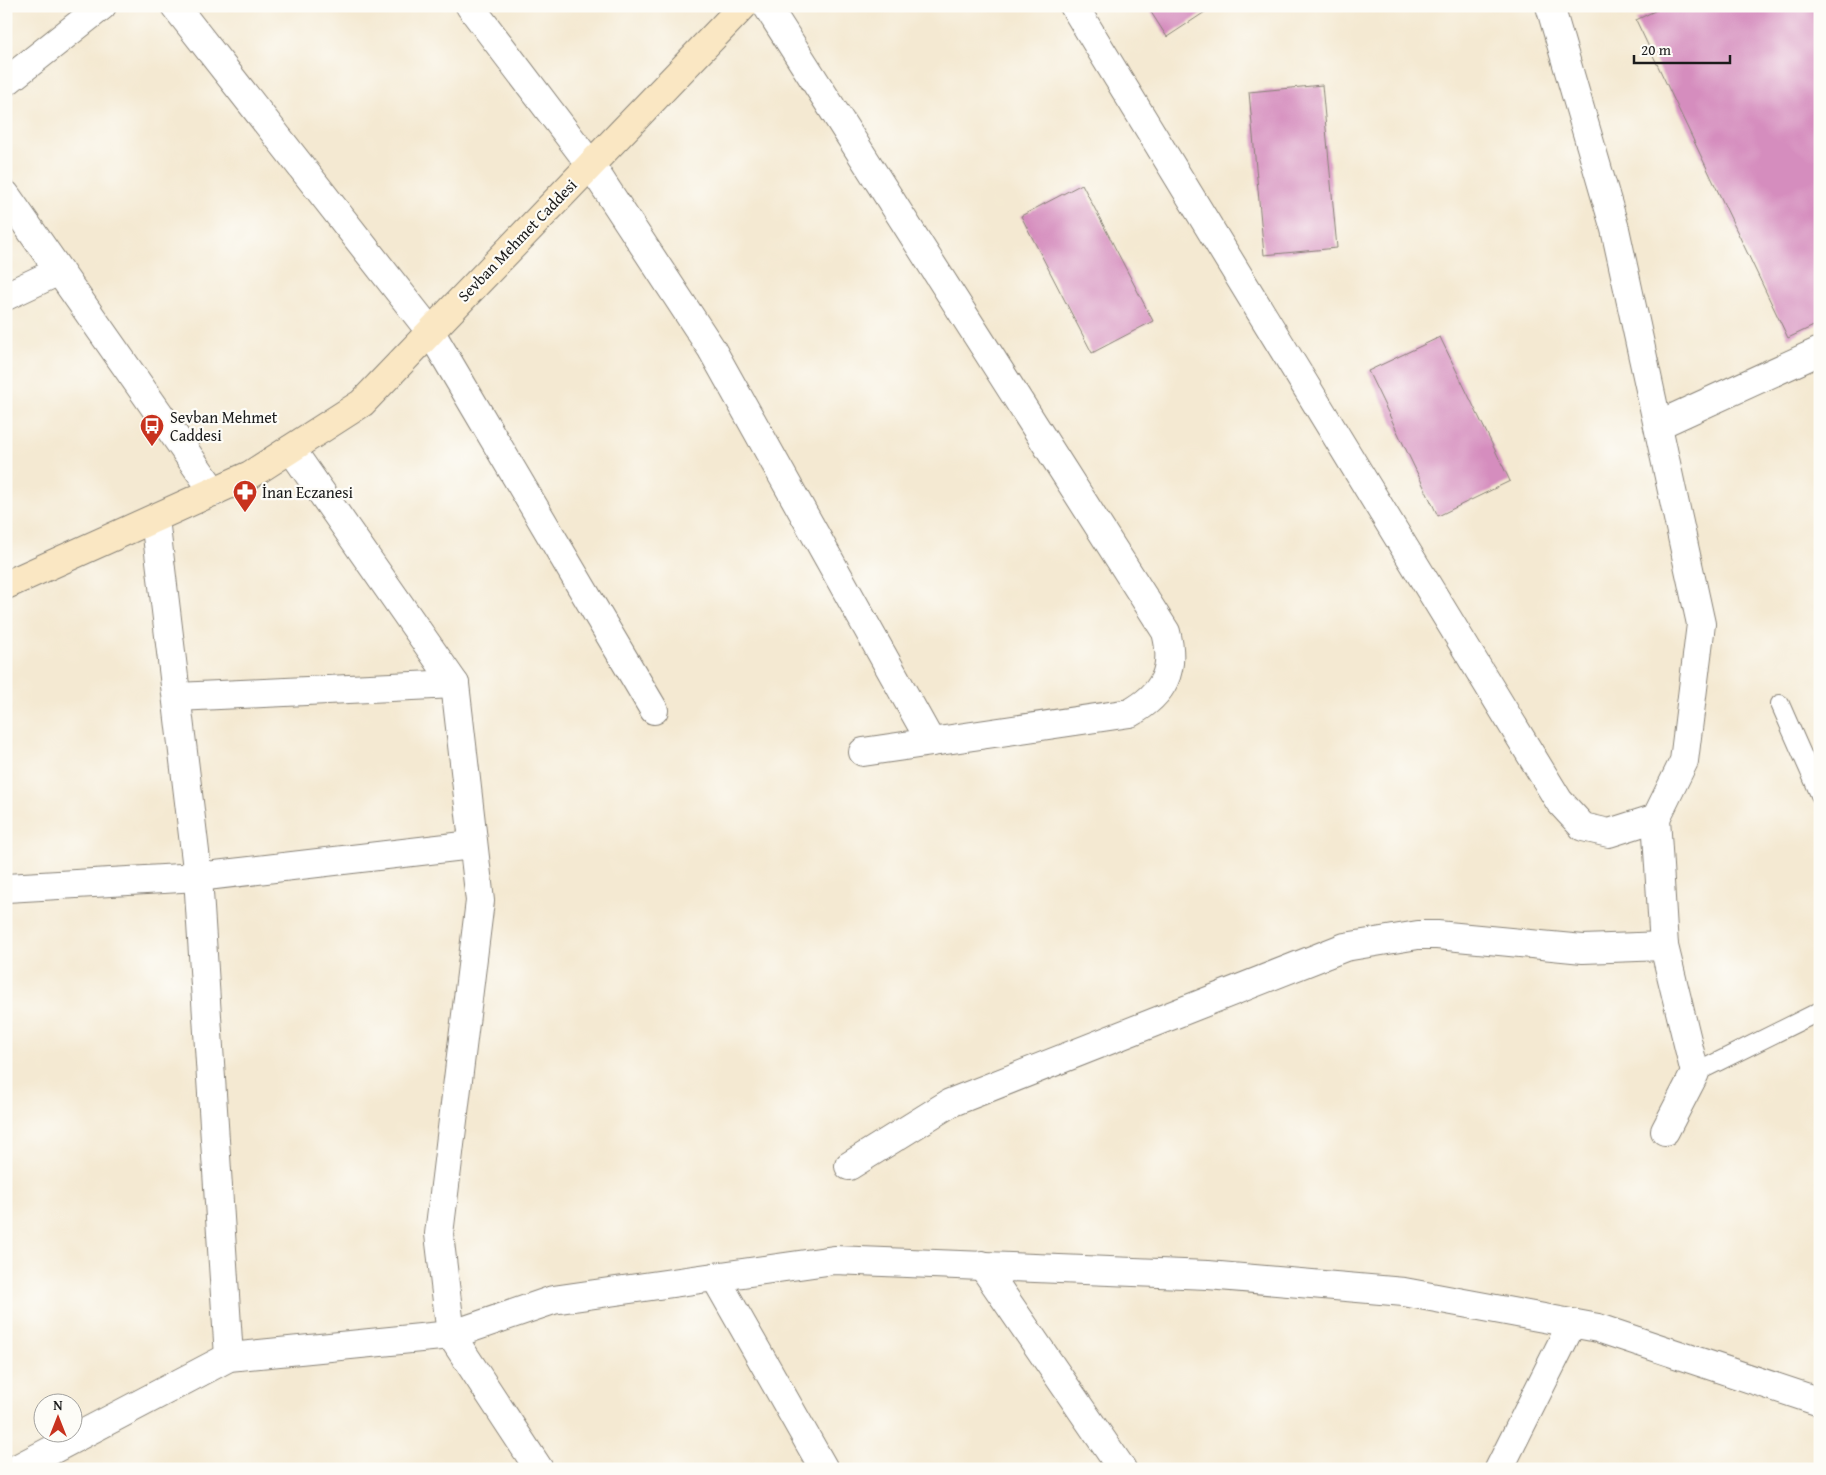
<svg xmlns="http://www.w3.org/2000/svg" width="1826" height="1475" font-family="'Gentium Book Plus',serif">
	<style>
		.building { fill: #d58dbe }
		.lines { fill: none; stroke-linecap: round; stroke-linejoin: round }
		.service-casing { stroke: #888277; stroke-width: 20 }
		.minor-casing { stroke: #888277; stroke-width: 30 }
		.secondary-casing { stroke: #888277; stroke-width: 30 }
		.service { stroke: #fff; stroke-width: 18 }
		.minor { stroke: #fff; stroke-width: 28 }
		.secondary { stroke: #fae7c3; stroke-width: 28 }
		.labels { text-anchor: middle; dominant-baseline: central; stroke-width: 4.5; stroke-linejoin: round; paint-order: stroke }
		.street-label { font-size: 16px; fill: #1c1c1c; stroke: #fdfcf7 }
		.poi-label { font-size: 16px; fill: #1c1c1c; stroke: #fdfcf7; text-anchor: start }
	</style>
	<rect width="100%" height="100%" fill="#fdfcf7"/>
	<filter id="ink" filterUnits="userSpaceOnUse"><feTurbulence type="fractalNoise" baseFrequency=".02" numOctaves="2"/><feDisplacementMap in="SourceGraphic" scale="10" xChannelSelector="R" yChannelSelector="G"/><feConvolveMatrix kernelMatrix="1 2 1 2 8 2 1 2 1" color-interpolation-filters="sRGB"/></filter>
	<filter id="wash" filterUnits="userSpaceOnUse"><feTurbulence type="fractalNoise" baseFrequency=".0096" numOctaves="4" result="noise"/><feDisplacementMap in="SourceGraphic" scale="20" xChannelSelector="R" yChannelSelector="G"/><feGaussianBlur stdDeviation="1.12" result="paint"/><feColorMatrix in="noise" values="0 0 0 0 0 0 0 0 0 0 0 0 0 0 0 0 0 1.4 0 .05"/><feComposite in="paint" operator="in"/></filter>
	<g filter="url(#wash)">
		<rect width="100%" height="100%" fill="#f4e9d2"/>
		<g id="blocks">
			<g class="building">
				<path d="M1147,6H1214L1167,37Z"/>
				<path d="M1665,6H1820V323L1788,338L1636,20Z"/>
				<path d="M1322,85L1337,248L1264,255L1249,92Z"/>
				<path d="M1082,184L1153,321L1092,353L1021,216Z"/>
				<path d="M1440,337L1510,481L1438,516L1368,371Z"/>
			</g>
		</g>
	</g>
	<g filter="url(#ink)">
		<use href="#blocks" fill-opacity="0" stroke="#888277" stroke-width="1"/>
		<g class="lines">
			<defs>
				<g id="service">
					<path d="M1780,704L1820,795"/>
					<path d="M1695,1073L1820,1011"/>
				</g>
				<g id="minor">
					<path d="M175,6L430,331L654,710"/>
					<path d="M470,6L590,164L711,348L931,742"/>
					<path d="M767,6L1166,632C1176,670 1164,694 1130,713L863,752"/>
					<path d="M1074,6L1559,801L1583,827L1609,833L1656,818L1684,761L1701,624L1615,229L1550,6"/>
					<path d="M6,82L102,6"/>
					<path d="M6,195L214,492"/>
					<path d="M6,296L59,271"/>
					<path d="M1658,425L1820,351"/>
					<path d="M291,449L455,684L480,901L439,1234L451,1335L539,1469"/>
					<path d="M155,519L198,877L229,1357"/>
					<path d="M177,697L455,684"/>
					<path d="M1656,818L1664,946L1695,1073L1665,1131"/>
					<path d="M6,888L198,877L472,845"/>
					<path d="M849,1166L950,1103L1345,947L1418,935H1437L1583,949L1664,946"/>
					<path d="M982,1265L1122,1469"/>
					<path d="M715,1277L824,1469"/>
					<path d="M16,1469L229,1357L451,1335L553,1300L834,1260L1208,1275L1404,1292L1598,1328L1820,1402"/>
					<path d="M1499,1469L1572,1323"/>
				</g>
				<path id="secondary" d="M6,585L250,475L362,403L743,6"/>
			</defs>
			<use href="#service" class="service-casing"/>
			<use href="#minor" class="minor-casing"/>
			<use href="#secondary" class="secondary-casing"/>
			<use href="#service" class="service"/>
			<use href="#minor" class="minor"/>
			<use href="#secondary" class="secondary"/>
		</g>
	</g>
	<defs>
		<symbol id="bus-pin" viewBox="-11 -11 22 30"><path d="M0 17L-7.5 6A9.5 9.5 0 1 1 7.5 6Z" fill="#c8321e" stroke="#fdfcf7"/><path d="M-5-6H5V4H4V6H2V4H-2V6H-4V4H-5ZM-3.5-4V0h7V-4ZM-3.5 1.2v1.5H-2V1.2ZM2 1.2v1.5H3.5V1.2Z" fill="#fff"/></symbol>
		<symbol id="pharmacy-pin" viewBox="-11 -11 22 30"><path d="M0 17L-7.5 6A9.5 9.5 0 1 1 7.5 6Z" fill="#c8321e" stroke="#fdfcf7"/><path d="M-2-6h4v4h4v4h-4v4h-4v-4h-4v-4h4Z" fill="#fff"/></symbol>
	</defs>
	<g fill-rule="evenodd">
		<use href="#bus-pin" x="138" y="412" width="28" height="38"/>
		<use href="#pharmacy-pin" x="231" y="478" width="28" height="38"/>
	</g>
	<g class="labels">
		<g class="street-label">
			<text transform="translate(517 240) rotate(-46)">Sevban Mehmet Caddesi</text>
		</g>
		<g class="poi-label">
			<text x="170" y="417">Sevban Mehmet<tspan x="170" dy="18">Caddesi</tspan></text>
			<text x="262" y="492">İnan Eczanesi</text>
		</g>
	</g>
	<rect width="1826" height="1475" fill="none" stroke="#fdfcf7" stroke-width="25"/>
	<g transform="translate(58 1418)"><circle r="24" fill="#fdfcf7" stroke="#a3a29f"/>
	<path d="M0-4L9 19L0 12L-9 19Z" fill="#c8321e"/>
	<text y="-8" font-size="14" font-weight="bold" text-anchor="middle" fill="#1c1c1c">N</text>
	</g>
	<path d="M1634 55v8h96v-8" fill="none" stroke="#1c1c1c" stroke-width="2.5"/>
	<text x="1641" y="55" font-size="15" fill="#1c1c1c" stroke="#fdfcf7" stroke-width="4" paint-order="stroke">20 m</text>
</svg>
